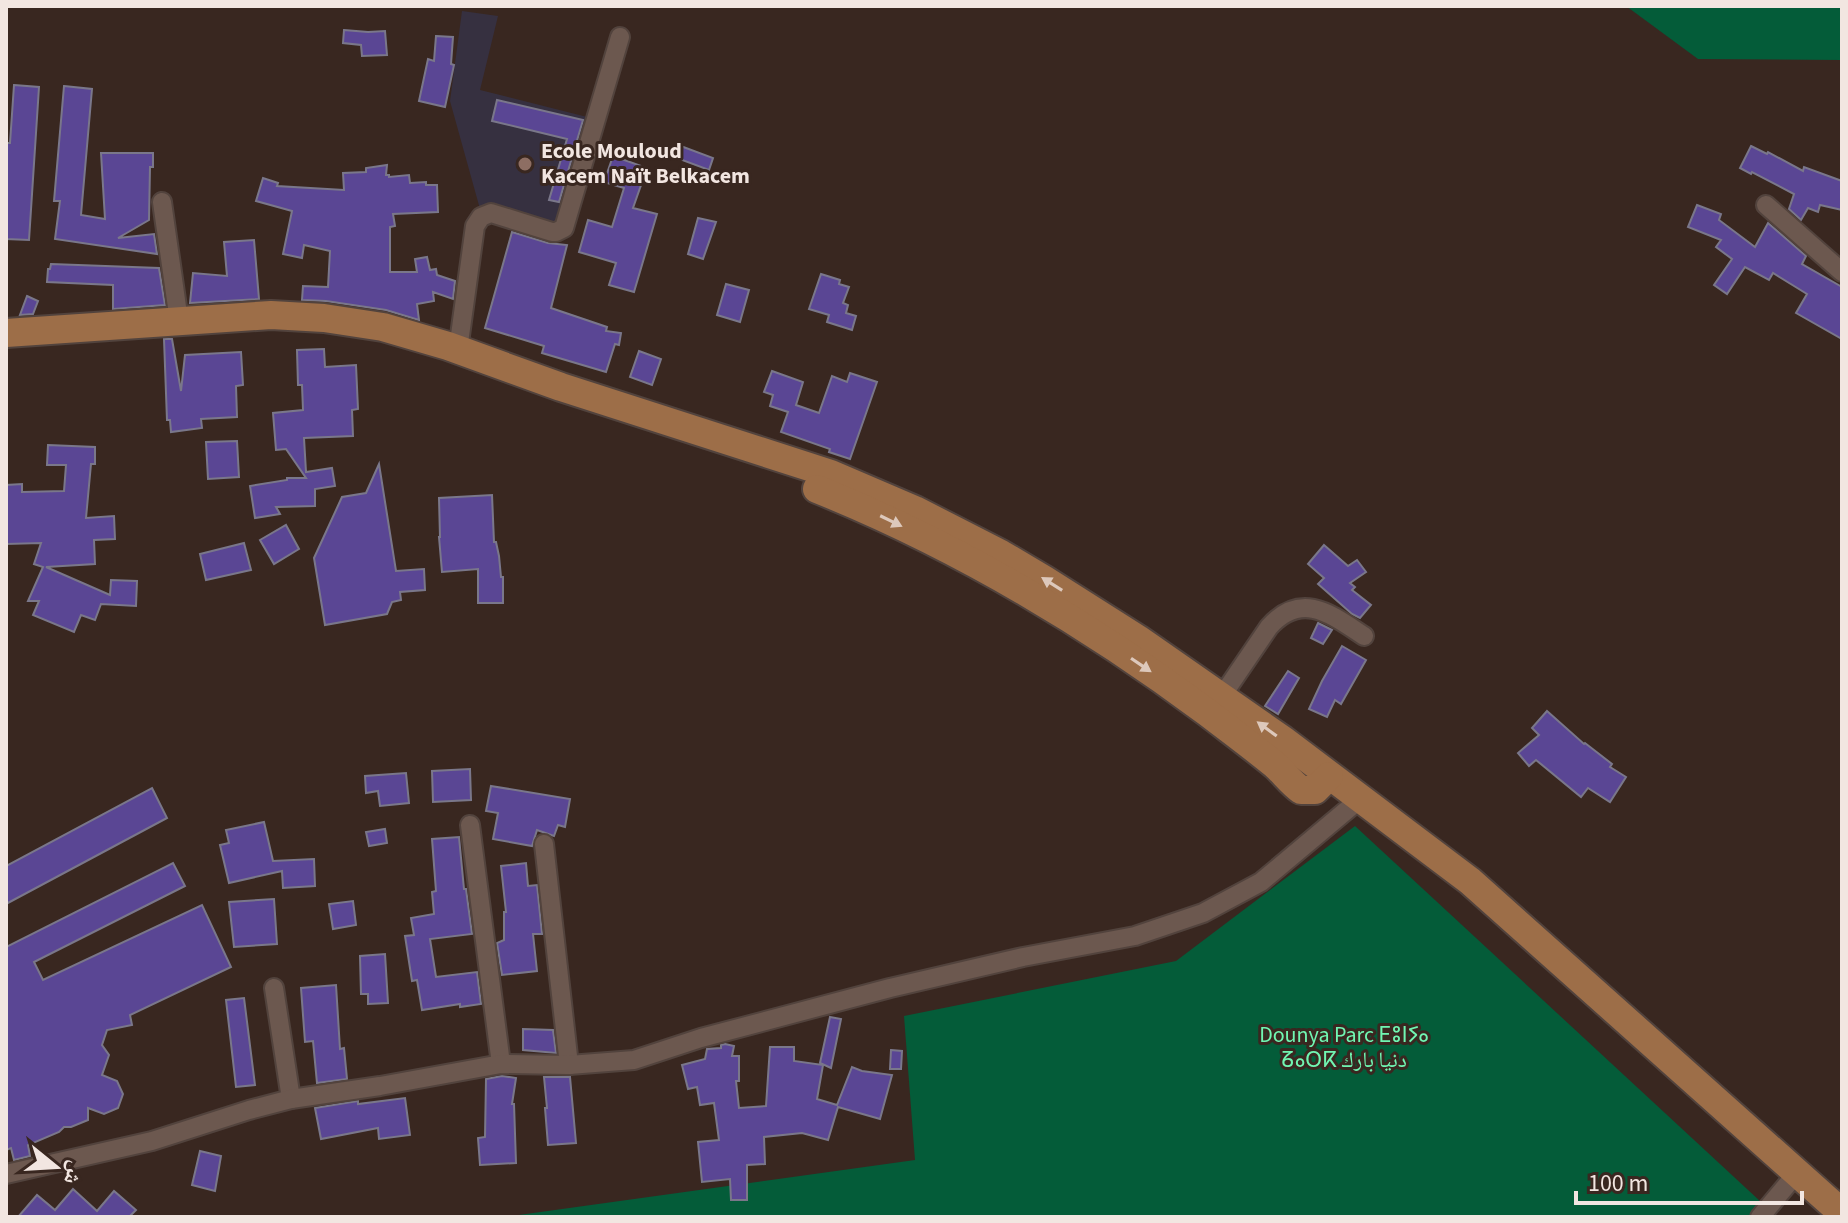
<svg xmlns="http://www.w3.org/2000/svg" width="1848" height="1223" font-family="'Source Sans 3','Noto Naskh Arabic','Noto Sans Tifinagh',sans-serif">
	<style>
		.education { fill: #363040 }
		.green { fill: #045c39 }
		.building { fill: #5a4694; stroke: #7a778a; stroke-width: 2 }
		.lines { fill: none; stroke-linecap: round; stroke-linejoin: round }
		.minor-casing { stroke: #52433d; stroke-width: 22 }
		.primary-casing { stroke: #52433d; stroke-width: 32 }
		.minor { stroke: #6c584f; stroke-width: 18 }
		.primary { stroke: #9d6e48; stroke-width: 28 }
		.oneway { fill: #ddc8bb }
		.education-dot { fill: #8d6e63; stroke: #392720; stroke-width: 3 }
		.labels { text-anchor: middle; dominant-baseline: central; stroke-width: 6; stroke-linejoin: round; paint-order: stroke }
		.poi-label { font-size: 22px; font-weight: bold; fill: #f2e6e1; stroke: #392720; text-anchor: start }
		.park-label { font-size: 22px; fill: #70f6b2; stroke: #392720 }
	</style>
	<rect width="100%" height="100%" fill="#392720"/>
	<path class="education" d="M462,11L498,16L480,90L595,119L562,232L480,209L450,101Z"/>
	<g class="green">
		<path d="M1626,6H1842V60L1698,59Z"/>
		<path d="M1355,826L1774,1214L1772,1217H504L915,1160L904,1016L1176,961Z"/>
	</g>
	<g class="building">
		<path d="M344,30L368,32L385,31L387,55L362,56L361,45L343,43Z"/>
		<path d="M436,36L453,37L451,64L454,65L445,107L419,101L428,59L434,61Z"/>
		<path d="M14,85L39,87L29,240L6,239V143H10Z"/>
		<path d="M64,86L92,89L81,215L105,219L101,153H153V167H150L149,220L118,238L154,234L157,254L55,239L60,201H54Z"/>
		<path d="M497,100L583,120L559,202L549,200L567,139L492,121Z"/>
		<path d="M678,145L713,158L709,170L674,157Z"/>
		<path d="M1751,146L1767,154L1768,152L1803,171L1804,167L1842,181V210L1820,205L1818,212L1808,208L1801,220L1789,209L1794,194L1752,172L1751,174L1740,168Z"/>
		<path d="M613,156L647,168L633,208L657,214L634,292L609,285L616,263L579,252L588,220L612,227L624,188L604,182Z"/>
		<path d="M387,165L386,175H389V177L409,175L410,183L426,182V185H437L438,212L393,214L395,226L390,227V272H417L415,259L427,257L430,270L436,269L437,275L455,281L453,299L433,292L434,301L417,304L419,320L386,310L326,301L302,300L303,286L328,287L330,251L304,245L302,258L283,254L292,211L256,201L263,178L278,183L277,186L344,190L343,173L366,172V168Z"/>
		<path d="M1697,205L1721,214L1719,220L1755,247L1768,223L1806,256L1802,264L1842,287V339L1796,313L1807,294L1773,273L1769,280L1745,267L1727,294L1714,285L1732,259L1716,247L1721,240L1688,227Z"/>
		<path d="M698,218L716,222L703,259L688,254Z"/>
		<path d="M512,232L548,243L567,245L551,308L607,327L606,331L621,333L619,345L615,344L606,372L542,353L544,346L485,328Z"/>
		<path d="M254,240L259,299L190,303L193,273L227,276L224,242Z"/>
		<path d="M51,264L159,268L165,305L113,309V285L47,282L48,269H50Z"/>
		<path d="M821,274L840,280L839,284L849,287L843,303L848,305L846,313L856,316L852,330L827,322L829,315L809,309Z"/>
		<path d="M726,284L749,290L740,322L717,315Z"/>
		<path d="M27,296L38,301L33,314L20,315Z"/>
		<path d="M164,339H172L181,391L185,355L241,352L243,385L236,386L237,417L201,419L202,428L171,432L170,420H167Z"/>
		<path d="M324,349L325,367L356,365L358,409L352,410L353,436L304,438L306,472L332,468L335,486L315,489V506L276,507L280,514L255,518L250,486L287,480V478H306L286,449L276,450L273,413L303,410L302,385H298L297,350Z"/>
		<path d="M639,351L661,359L652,385L630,377Z"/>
		<path d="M772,371L803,382L796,405L819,413L832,376L847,382L850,373L877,382L850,459L829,452L830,449L781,432L788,412L770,406L773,395L764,392Z"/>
		<path d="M237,441L239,477L208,479L206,442Z"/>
		<path d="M48,445L95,447V464H91L86,518L114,516L115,539L94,540L95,564L46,567L110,595L111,580L137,581L136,606L101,604L95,620L81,615L74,632L33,615L39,601H28L43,567L34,564L41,543L6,544V485L22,484V492L64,491L66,465H47Z"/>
		<path d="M379,464L396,571L424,569L425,590L400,592L401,600L392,602L387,614L325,625L314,558L342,497L366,493Z"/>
		<path d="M492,495L494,542H496L499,556L501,577H503V603H478V569L442,572L439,537H440L439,498Z"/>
		<path d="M286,525L299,549L274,564L260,540Z"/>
		<path d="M244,543L251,570L206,580L200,554Z"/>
		<path d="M1324,545L1348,566L1357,560L1366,572L1350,583L1355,587L1352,590L1371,605L1360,618L1352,614L1318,584L1324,578L1308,564Z"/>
		<path d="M1318,623L1332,630L1323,644L1311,638Z"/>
		<path d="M1342,646L1366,660L1341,704L1335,700L1327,717L1309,709L1322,681Z"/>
		<path d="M1288,671L1299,678L1278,714L1265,706Z"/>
		<path d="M1547,711L1584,744L1585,743L1612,764L1610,767L1626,777L1610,802L1588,788L1581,797L1536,760L1529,766L1518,753L1539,735L1532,728Z"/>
		<path d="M470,769L471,800L433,802L432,771Z"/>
		<path d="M406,773L409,803L380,806L378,791L366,793L365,776Z"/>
		<path d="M491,786L570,799L565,827L558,825L554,836L537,830L532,846L493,839L498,813L486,811Z"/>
		<path d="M152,788L167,818L6,904V866Z"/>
		<path d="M264,822L273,861L314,859L315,886L283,888L282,871L229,883L220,845L229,843L226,830Z"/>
		<path d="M385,829L387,843L369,846L366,832Z"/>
		<path d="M459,837L464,889H466L472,934L430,939L436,977L477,972L481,1004L460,1007V1004L422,1010L417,980L412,981L405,936L414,935L411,918L434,914L432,892L436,891L432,839Z"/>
		<path d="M173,863L185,886L34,962L43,980L202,905L231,967L130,1015L132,1025L107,1030L102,1045L109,1055L102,1075L117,1081L123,1094L118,1108L104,1114L88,1108V1120L71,1127H64L59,1132L28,1145L30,1156L14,1160L11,1148L6,1150V947Z"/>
		<path d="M526,863L528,886L537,885L542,934H533L537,971L502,975L497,943L504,940V912H506L501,866Z"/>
		<path d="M274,899L277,944L234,947L229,902Z"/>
		<path d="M353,901L356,925L333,929L329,904Z"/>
		<path d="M385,954L388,1003L368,1004V994H361L360,956Z"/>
		<path d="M336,985L340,1049L344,1048L347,1079L317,1083L313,1041L305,1042L301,988Z"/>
		<path d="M244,998L255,1085L236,1087L226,1000Z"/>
		<path d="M830,1017L841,1019L831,1068L820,1063Z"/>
		<path d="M523,1029L553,1030L556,1053L523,1050Z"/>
		<path d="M725,1044L734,1046L732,1056H739V1081H736L739,1108L766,1106L770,1047H794V1061L823,1065L817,1099L837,1105L852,1067L862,1071L892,1075L880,1119L838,1107L828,1140L802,1133L764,1137L765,1164L747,1165V1200H731L730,1179L702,1182L698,1142L719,1140L714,1103L700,1105L697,1087L688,1089L682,1065L705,1059L707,1049L721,1048V1045Z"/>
		<path d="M891,1050L902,1051L901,1069H890Z"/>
		<path d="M502,1076L516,1078L512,1104H514L516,1163L480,1165L478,1138L485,1137L486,1079Z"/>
		<path d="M544,1077H570L576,1143L548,1145L545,1108H547Z"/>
		<path d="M405,1098L410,1135L379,1139L378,1128L321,1139L315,1108L358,1101V1104Z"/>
		<path d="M200,1151L221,1156L215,1191L192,1185Z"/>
		<path d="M73,1189L97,1211L114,1191L136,1210L129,1217H18L37,1195L55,1210Z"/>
	</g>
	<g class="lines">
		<defs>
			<g id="minor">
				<path d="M162,202L179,321"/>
				<path d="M1766,205L1842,272"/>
				<path d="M458,350L475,226L481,217L491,213L552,232H556L564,228L620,37"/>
				<path d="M1222,696L1269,627C1302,590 1332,615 1364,636"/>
				<path d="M470,825L501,1064"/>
				<path d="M544,844L569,1065"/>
				<path d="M274,988L291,1099"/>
				<path d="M6,1174L152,1141L249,1110L291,1099L380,1086L501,1064L569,1065L634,1060L701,1038L890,988L1023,957L1135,936L1203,913L1261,882L1360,799"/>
				<path d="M1760,1217L1797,1173"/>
			</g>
			<g id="primary">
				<path d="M6,333L271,315L324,318L383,327L448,346L561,387L831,474L915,510L1001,554L1045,580L1138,639L1283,740L1470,881L1842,1213"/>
				<path d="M817,489C956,545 1087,623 1208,713C1230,730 1253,747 1275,765C1284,773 1291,783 1301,790H1315L1329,776"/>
			</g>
		</defs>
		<use href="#minor" class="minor-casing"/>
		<use href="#primary" class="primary-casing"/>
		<use href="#minor" class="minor"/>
		<use href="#primary" class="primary"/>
	</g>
	<defs><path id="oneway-solid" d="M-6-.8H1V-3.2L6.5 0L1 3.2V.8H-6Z" transform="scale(2)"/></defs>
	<g class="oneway">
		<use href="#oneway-solid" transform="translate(891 521) rotate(26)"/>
		<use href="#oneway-solid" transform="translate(1052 584) rotate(-148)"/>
		<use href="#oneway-solid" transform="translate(1141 665) rotate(34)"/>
		<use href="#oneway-solid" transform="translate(1267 729) rotate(-144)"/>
	</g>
	<circle class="education-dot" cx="525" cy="164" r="8"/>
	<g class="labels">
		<g class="poi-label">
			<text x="541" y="151">Ecole Mouloud<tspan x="541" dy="25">Kacem Naït Belkacem</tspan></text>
		</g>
		<g class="park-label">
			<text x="1344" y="1035">Dounya Parc ⴹⵓⵏⵢⴰ<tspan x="1344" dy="25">ⵒⴰⵔⴽ دنيا بارك</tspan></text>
		</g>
	</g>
	<rect width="1848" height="1223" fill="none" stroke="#f2e6e1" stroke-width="16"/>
	<g transform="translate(56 1167) rotate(108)" stroke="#392720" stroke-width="6" paint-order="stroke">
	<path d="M0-6L14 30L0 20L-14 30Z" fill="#f2e6e1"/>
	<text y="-12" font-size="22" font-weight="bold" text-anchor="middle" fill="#f2e6e1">ش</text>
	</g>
	<path d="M1576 1191v12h226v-12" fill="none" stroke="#f2e6e1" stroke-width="4"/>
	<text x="1588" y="1191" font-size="24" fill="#f2e6e1" stroke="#392720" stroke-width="6" paint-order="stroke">100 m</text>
</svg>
